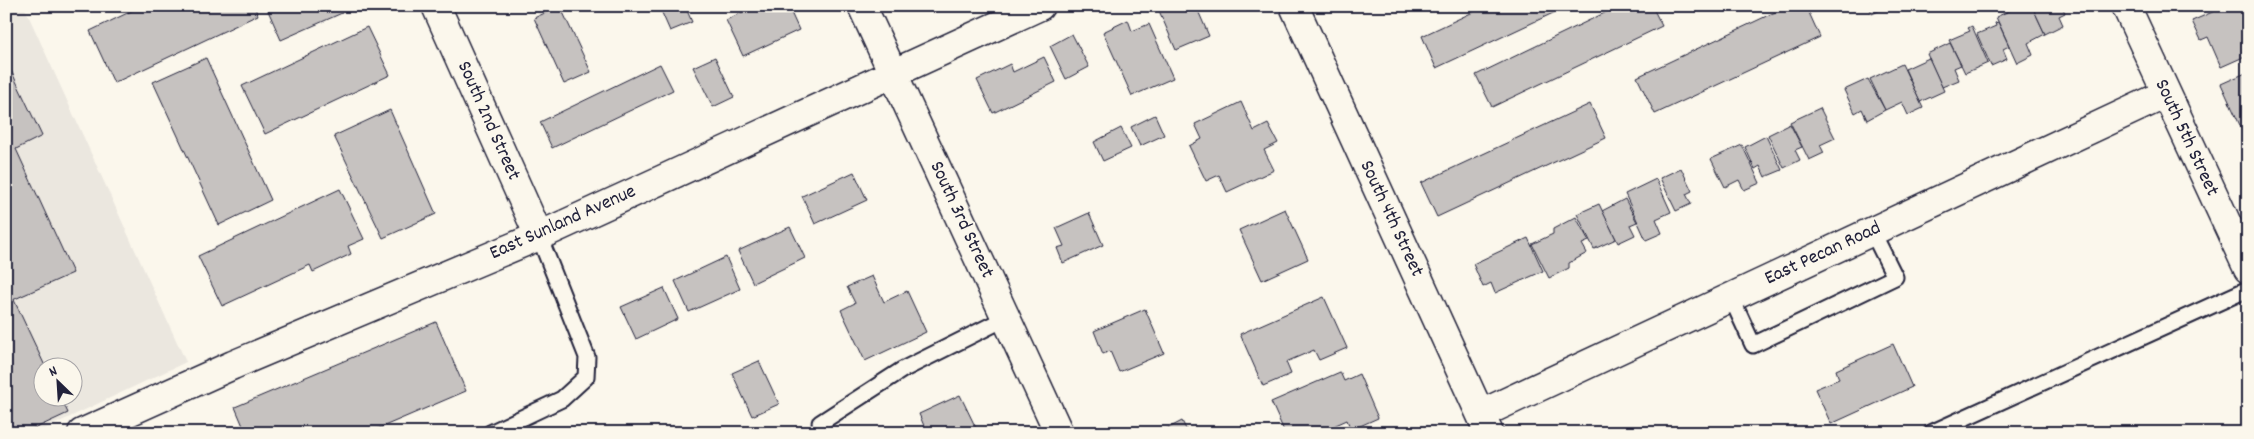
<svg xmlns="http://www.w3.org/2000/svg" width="2254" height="439" font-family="Dekko,sans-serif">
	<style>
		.built { fill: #ebe7df; fill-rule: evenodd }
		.building { fill: #c6c2c0; stroke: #22223b }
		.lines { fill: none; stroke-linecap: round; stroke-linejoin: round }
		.service-casing { stroke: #22223b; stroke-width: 19 }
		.minor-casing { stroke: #22223b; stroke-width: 31 }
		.service { stroke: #fbf7ec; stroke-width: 15 }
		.minor { stroke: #fbf7ec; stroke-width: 28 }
		.labels { text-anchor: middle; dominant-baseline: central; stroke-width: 4; stroke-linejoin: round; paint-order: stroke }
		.street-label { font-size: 20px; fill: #22223b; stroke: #fbf7ec }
	</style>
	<rect width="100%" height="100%" fill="#fbf7ec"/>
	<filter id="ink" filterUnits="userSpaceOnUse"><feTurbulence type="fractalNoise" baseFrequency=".02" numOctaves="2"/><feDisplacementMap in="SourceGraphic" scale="10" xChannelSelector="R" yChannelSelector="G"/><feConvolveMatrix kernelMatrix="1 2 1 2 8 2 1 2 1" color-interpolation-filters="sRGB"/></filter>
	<g filter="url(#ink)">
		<path class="built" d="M6,6H24L186,362L36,433H6ZM42,366H72V396H42Z"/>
		<g class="building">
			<path d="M142,6H254L258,15L114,83L90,31Z"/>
			<path d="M266,6H339L342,13L281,40Z"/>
			<path d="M560,6L591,72L564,84L534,18Z"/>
			<path d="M659,6H685L692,22L670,31Z"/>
			<path d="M755,6H788L799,30L743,56L726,20Z"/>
			<path d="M1157,6H1196L1209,36L1176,50Z"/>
			<path d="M1413,6H1426L1415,12Z"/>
			<path d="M1486,6H1568L1436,68L1422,36Z"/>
			<path d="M1619,6H1652L1662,26L1492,107L1476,75Z"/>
			<path d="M1788,6H1806L1820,37L1655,114L1637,77Z"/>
			<path d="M1869,6H1889L1872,14Z"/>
			<path d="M2020,6H2032L2045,34L2028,43L2033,55L2017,63L1996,17Z"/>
			<path d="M2032,6H2062L2065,13L2059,16L2063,25L2045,34Z"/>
			<path d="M2185,6H2196L2187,11Z"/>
			<path d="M2226,6H2248V55L2221,67L2208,37L2201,40L2192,21Z"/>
			<path d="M1128,20L1132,31L1149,24L1173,78L1132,96L1103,32Z"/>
			<path d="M1998,22L2009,46L2003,49L2007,59L1991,66L1977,34L1996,26L1995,23Z"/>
			<path d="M1972,26L1988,63L1965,73L1949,40L1970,31L1968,28Z"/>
			<path d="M367,27L390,75L265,134L242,86Z"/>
			<path d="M1072,34L1089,67L1066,79L1050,46Z"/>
			<path d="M1950,43L1961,65L1954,68L1959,80L1942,87L1927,54Z"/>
			<path d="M715,57L734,97L713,107L693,67Z"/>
			<path d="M1044,57L1056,82L993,113L977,80L1010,64L1013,72Z"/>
			<path d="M206,58L271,200L219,225L153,82Z"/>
			<path d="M1929,58L1944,91L1920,102L1905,69Z"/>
			<path d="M6,60L42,136L16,149L73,273L6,303Z"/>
			<path d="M660,64L673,90L552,148L540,122Z"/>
			<path d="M1902,64L1923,108L1908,115L1902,102L1885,110L1870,79Z"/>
			<path d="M2248,72V133L2244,134L2221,84Z"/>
			<path d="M1868,79L1885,110L1867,120L1862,109L1855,113L1844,90Z"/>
			<path d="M1241,102L1254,131L1268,124L1278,143L1264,150L1274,170L1227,192L1219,175L1206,181L1189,146L1202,139L1195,124Z"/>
			<path d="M1590,104L1606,138L1437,217L1421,183Z"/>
			<path d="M1820,108L1835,138L1820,145L1824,153L1809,160L1790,122Z"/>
			<path d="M390,110L436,214L383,238L334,136Z"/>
			<path d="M1155,115L1164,135L1140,146L1131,127Z"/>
			<path d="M1790,124L1802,147L1795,150L1800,160L1784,168L1768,135Z"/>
			<path d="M1121,128L1131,148L1103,161L1094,142Z"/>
			<path d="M1766,136L1782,170L1765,177L1760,166L1755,169L1745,147Z"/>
			<path d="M1742,145L1760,183L1744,190L1739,180L1725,187L1711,159Z"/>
			<path d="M1681,168L1692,191L1686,194L1691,204L1676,211L1660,178Z"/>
			<path d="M854,172L867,200L815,224L802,196Z"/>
			<path d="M1656,179L1671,212L1656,219L1662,233L1646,240L1625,194Z"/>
			<path d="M340,189L364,239L348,246L351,254L313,272L310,265L222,306L198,256Z"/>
			<path d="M1625,199L1637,222L1630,225L1635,235L1618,243L1602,211Z"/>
			<path d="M1599,204L1616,239L1594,249L1577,214Z"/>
			<path d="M1285,209L1308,259L1262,280L1239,230Z"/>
			<path d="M1089,213L1103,245L1063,263L1057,248L1064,246L1056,228Z"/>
			<path d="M1576,217L1589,241L1582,244L1587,253L1569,263V268L1549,278L1532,244L1553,234V229Z"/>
			<path d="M790,227L805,258L753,283L738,251Z"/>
			<path d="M1528,238L1543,271L1495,293L1491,283L1483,287L1473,264Z"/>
			<path d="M726,257L740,289L689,312L675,281Z"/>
			<path d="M872,276L884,302L907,291L926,332L865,361L841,310L855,303L847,287Z"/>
			<path d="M664,288L678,319L636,339L621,307Z"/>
			<path d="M1324,297L1347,348L1319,360L1314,350L1286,362L1291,374L1263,386L1240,334Z"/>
			<path d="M14,300L45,366H42V396H60L68,413L25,433H10L6,426V303Z"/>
			<path d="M1145,309L1164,353L1119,372L1110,351L1103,354L1094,331Z"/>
			<path d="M436,322L466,391L368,433H246L235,407Z"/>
			<path d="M1893,344L1912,387L1831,424L1815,389L1839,379L1836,370Z"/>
			<path d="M759,361L779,404L752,416L732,373Z"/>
			<path d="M1340,372L1344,381L1359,374L1378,418L1351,430L1347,420L1318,433H1285L1271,402Z"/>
			<path d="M960,395L976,428L965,433H927L919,414Z"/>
			<path d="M1182,421L1188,433H1159Z"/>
		</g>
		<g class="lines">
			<defs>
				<g id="service">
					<path d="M1731,297L1753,345L1895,277L1872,231"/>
					<path d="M820,423L902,370L1006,318"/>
					<path d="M490,433L562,399L586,377L587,357L539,236"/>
					<path d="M1931,433L2248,289"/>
				</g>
				<g id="minor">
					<path d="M436,6L539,236"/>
					<path d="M862,6L1059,433"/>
					<path d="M1294,6L1489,433"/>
					<path d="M2126,6L2248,269"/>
					<path d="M1481,414L2166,94"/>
					<path d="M82,433L233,365L539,236L1040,6"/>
				</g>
			</defs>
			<use href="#service" class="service-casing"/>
			<use href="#minor" class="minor-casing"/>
			<use href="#service" class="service"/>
			<use href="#minor" class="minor"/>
		</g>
	</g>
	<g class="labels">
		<g class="street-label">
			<text transform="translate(488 121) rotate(66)">South 2nd Street</text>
			<text transform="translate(2186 138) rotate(65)">South 5th Street</text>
			<text transform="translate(1391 219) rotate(65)">South 4th Street</text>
			<text transform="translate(961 220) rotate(65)">South 3rd Street</text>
			<text transform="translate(563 223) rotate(-24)">East Sunland Avenue</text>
			<text transform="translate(1823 254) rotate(-25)">East Pecan Road</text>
		</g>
	</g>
	<rect width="2254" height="439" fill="none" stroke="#fbf7ec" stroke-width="25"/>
	<rect x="12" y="12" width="2229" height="414" fill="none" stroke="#22223b" stroke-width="2" filter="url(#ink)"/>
	<g transform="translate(58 382) rotate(335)"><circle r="24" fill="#fbf7ec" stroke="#a4a2a5"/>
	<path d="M0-4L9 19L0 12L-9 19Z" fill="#22223b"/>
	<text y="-8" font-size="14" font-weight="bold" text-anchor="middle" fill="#22223b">N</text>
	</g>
</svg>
